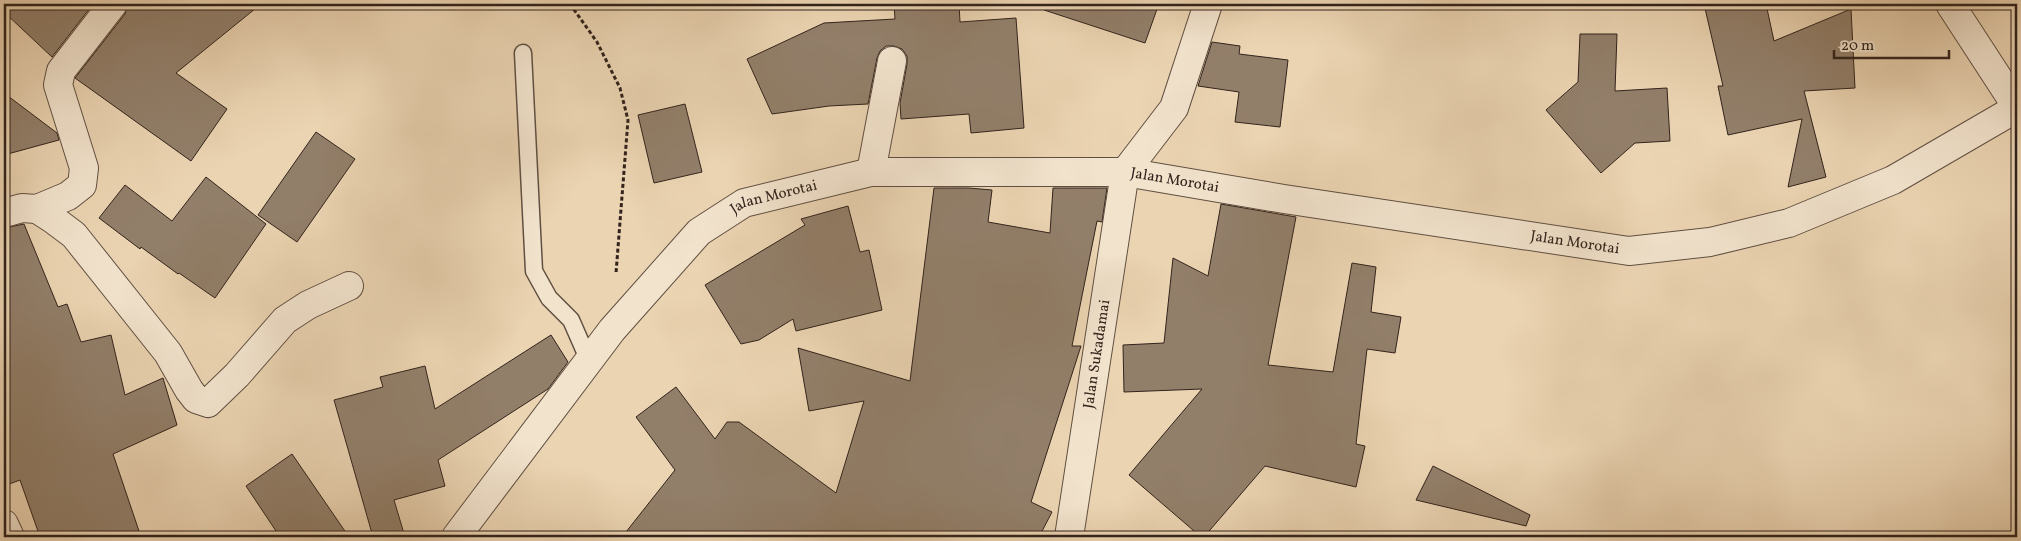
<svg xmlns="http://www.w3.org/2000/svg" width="2021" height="541" font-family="Vollkorn,serif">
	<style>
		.building { fill: #927f6a; stroke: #32231c }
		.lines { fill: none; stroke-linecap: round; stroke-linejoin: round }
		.service-casing { stroke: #604f42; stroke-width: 19 }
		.minor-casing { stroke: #604f42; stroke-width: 30 }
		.tertiary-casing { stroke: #604f42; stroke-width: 30 }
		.path { stroke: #32231c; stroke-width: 3; stroke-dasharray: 4 2.5; stroke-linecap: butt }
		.service { stroke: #f2e3cd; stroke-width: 16 }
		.minor { stroke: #f2e3cd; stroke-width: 28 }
		.tertiary { stroke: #f2e3cd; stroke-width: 28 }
		.labels { text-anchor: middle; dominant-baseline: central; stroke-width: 4; stroke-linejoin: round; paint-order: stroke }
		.street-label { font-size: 15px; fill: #32231c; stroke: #f2e3cd }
	</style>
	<rect width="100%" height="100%" fill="#ebd4b2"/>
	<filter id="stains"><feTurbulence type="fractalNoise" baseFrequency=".004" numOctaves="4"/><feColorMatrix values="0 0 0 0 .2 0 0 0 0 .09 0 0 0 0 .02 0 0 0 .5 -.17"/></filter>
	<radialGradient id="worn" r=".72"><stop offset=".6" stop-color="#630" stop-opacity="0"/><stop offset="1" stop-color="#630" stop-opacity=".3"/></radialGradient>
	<g class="building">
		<path d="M4,4H93L52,57L4,12Z"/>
		<path d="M128,4H261L176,73L227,109L191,161L75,78L125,14Z"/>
		<path d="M894,4H959L960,22L1016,18L1024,128L971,133L969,114L901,119L900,103L907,64V56L902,49L894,46H886L880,51L877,58L868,104L829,106L772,114L747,59L824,23L895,19Z"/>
		<path d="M1045,4H1141L1157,9L1145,43L1044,10Z"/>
		<path d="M1704,4H1766L1774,41L1851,9L1855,88L1804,91L1826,177L1788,187L1802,119L1728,135L1718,86H1723Z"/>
		<path d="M1580,34H1617L1615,91L1667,88L1670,141L1635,143L1601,173L1546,110L1578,82Z"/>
		<path d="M1212,42L1240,46L1239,54L1288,60L1280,127L1235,122L1239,92L1198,86Z"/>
		<path d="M4,93L57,133L59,140L4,155Z"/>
		<path d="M685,104L702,172L654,183L638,115Z"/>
		<path d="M316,132L355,159L297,242L258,215Z"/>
		<path d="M206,177L266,224L215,298L179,273L178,274L141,247L140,249L99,218L125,185L172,221Z"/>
		<path d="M934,188H969L992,190L988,222L1050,233L1053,188H1107L1102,222L1097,221L1072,346H1081L1031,502L1052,512L1039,537H622L675,470L636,417L676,387L715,439L727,422H739L836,493L864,401L809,411L798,348L910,381Z"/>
		<path d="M1221,204L1296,217L1268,365L1333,372L1352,263L1376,267L1371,312L1401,317L1395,353L1367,349L1356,444L1365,446L1356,487L1265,466L1204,537H1201L1129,475L1202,389L1124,392L1123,345L1164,343L1173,258L1208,276Z"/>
		<path d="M848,206L860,252L869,250L882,310L796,331L793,319L759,340L741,344L705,285L805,225L801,219Z"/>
		<path d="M24,224L58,307L67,304L81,342L111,335L125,395L163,378L177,425L113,454L141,537H40L20,480L4,486V228Z"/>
		<path d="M551,335L568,362L548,389L438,460L445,486L394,500L405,537H373L334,400L383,387L380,377L425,366L435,409Z"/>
		<path d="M292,454L349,537H280L246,486Z"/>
		<path d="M1433,466L1530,515L1526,526L1416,500Z"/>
	</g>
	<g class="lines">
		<defs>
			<path id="service" d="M523,53L534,271L549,298L571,320L589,361"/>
			<g id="minor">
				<path d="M1950,4L2017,107"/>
				<path d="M871,172L892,61"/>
				<path d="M37,209L54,220L74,235L168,353L189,390L196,399L208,403L237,375L285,320L308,305L349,286"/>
				<path d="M4,213L22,208L37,209L68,196L82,185L84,168L58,85L61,71L113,4"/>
				<path d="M4,524L10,537"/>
				<path id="s1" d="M1069,537L1125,172L1174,108L1208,4"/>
			</g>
			<g id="tertiary">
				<path id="s2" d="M456,537L612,330L699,232L744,203L871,172H1125L1284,199L1629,251L1710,242L1789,223L1893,180L2017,108"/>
			</g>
		</defs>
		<use href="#service" class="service-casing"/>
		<use href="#minor" class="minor-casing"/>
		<use href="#tertiary" class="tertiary-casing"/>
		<path class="path" d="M570,4L597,42L620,88L628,120L616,273"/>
		<use href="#service" class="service"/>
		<use href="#minor" class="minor"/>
		<use href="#tertiary" class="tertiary"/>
	</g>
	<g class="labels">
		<g class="street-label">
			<text stroke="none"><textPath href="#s2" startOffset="879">Jalan Morotai</textPath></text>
			<text stroke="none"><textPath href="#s2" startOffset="474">Jalan Morotai</textPath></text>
			<text stroke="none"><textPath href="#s2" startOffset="1284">Jalan Morotai</textPath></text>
			<text stroke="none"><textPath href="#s1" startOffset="185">Jalan Sukadamai</textPath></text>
		</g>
	</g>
	<rect width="2021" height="541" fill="none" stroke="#ebd4b2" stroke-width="20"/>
	<rect x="5" y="5" width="2011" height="531" fill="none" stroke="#32231c" stroke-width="2.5"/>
	<rect x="10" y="10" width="2001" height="521" fill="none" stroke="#32231c"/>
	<path d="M1834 50v8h115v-8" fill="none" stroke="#32231c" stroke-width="2.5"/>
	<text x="1841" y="50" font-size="15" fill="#32231c" stroke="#f2e3cd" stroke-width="4" paint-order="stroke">20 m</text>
	<rect width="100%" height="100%" filter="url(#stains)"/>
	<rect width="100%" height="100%" fill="url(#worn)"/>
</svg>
